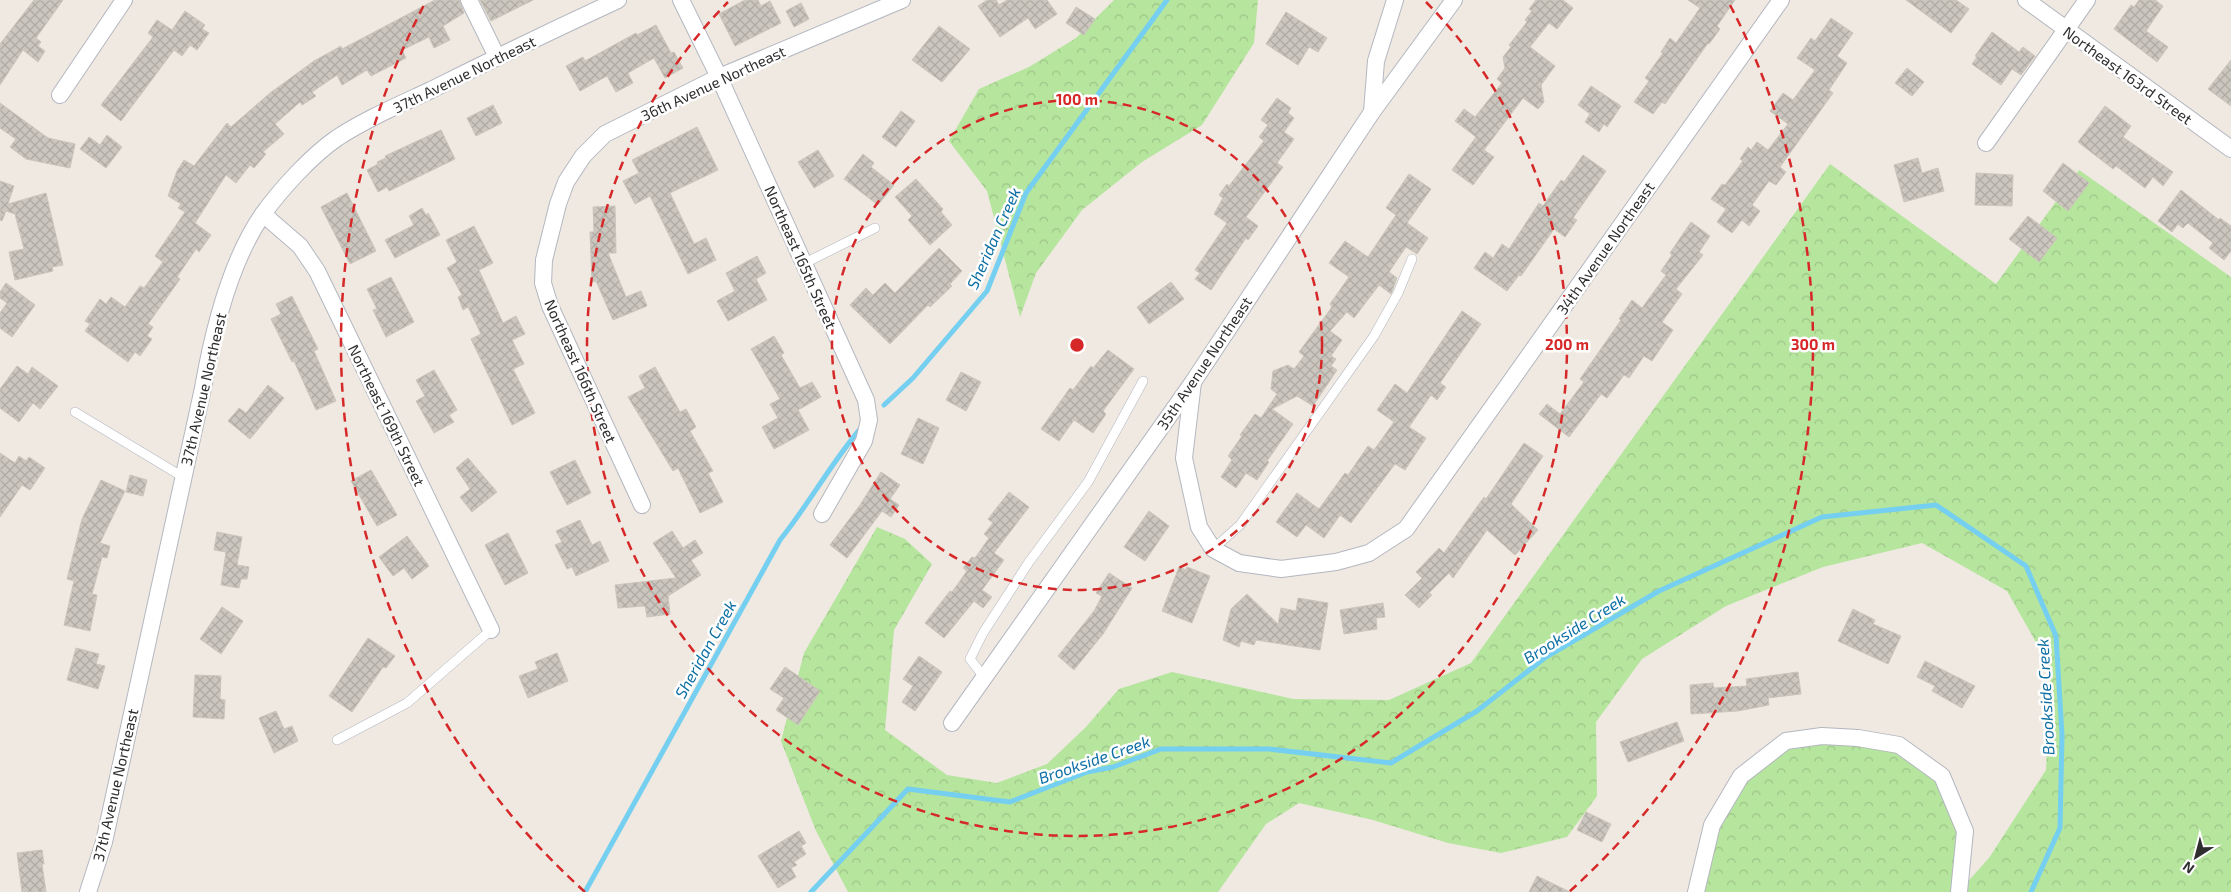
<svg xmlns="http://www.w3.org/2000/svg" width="2231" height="892" font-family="'Exo 2',sans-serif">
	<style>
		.forest { fill: url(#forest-crowns) }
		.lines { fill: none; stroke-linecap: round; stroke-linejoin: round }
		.stream { stroke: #75cff0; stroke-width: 5 }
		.building { fill: url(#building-cross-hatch); stroke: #cbc5ba }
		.service-casing { stroke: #b4b7c1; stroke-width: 10 }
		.minor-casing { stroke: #b4b7c1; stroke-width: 18 }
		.service { stroke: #fff; stroke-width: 9 }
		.minor { stroke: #fff; stroke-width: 16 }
		.ring { fill: none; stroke: #d62828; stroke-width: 2.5; stroke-dasharray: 9 6 }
		.labels { text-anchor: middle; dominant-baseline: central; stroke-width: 5; stroke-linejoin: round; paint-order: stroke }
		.street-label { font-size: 15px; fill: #2e2e2e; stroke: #fff }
		.water-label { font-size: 16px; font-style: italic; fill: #0d6fa3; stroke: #fff }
		.centre { fill: #d62828; stroke: #fff; stroke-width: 2.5 }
		.ring-label { font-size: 15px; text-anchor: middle; font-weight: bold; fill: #d62828; stroke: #fff; stroke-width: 5; stroke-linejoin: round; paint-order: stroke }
	</style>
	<defs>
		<pattern id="forest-crowns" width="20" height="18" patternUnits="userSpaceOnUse" patternTransform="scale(1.25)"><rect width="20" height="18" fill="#b6e59e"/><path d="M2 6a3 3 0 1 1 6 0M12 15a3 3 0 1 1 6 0" fill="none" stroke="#9dc588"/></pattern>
		<pattern id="building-cross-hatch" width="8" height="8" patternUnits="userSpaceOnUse" patternTransform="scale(1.25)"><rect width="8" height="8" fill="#cbc7bf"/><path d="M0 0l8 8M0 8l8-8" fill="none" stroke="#afaba4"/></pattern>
	</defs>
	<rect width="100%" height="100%" fill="#efe9e1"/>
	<g class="forest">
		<path d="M1114,0H1258L1254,43L1202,125L1142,162L1082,210L1036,273L1020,317L987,191L949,141L979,89L1029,67L1076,38Z"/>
		<path d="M1830,164L1996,284L2079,170L2231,277V892H1696L1712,825L1741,776L1786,741L1899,745L1942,776L1965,831L1961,889L1989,858L2046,770L2051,669L2007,591L1922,543L1823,567L1726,606L1642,659L1596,722L1597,796L1567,837L1501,853L1448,843L1373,820L1299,803L1266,824L1218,892H848L816,831L781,741L804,653L877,527L905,539L932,564L894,630L885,730L947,775L997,783L1047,764L1085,728L1119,689L1172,672L1293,699L1389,700L1471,663Z"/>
	</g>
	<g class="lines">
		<g class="stream">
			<path d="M884,405L913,378L987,291L1026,193L1167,0"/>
			<path d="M585,892L780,540C809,504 831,463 861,428"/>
			<path d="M811,892L908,789L1010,802L1087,772L1113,767L1161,749H1269L1391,763L1477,711L1546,657L1659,591L1822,517L1936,505L2026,566L2056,636L2062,735L2060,828L2031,892"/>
		</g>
	</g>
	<g class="building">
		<path d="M34,0H63L36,38L41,42L38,46L45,51L38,62L23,50L0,85V44Z"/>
		<path d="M435,0H459L464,13L443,26L450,40L434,48L429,37L402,50L406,58L371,76L367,70L342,85L337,75L312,92L316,96L302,105L300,102L275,124L284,134L263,152L266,154L254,168L250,165L236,183L226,175L195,223L211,235L199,252L196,249L177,277L180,279L148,324L153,327L147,336L152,339L140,356L135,352L128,362L85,331L90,324L85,321L100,299L106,304L111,297L125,307L140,286L144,288L163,262L155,256L185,212L178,208L181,204L168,196L177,171L184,160L194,166L227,123L231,127L270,93L314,61L341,46L342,49Z"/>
		<path d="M480,0H533L491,21Z"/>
		<path d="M745,0H758L761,6L770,1L781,23L735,46L719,14Z"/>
		<path d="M987,0H996L999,5L1007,0H1047L1057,14L1035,29L1028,18L1000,37L978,6Z"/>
		<path d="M1536,0H1563L1573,8L1557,29L1549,23L1530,47L1555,66L1541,85L1544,102L1538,109L1523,98L1484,150L1494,157L1473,185L1452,170L1476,137L1455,121L1464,109L1475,117L1502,83L1497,79L1505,68L1503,57L1511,47L1509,45L1527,22L1525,20L1532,11L1529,9Z"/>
		<path d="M1688,0H1735L1717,26L1720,29L1709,44L1708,43L1665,104L1662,102L1653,114L1634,102L1649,81L1645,78L1663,53L1661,52L1670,38L1676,43L1700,8Z"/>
		<path d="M1906,0H1956L1969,9L1951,33Z"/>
		<path d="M2139,0H2155L2163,6L2146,31L2168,47L2157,62L2114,29L2131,5L2134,7Z"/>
		<path d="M801,3L809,19L794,27L786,11Z"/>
		<path d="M1076,7L1095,19L1084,35L1066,23Z"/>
		<path d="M185,11L205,25L202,29L209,33L197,50L190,45L182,56L174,50L121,121L101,105L153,37L148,33L157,20L172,30Z"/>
		<path d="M1286,12L1327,38L1318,52L1309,47L1298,65L1266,44Z"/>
		<path d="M1831,18L1853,33L1837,56L1847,63L1829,90L1833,93L1780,167L1786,172L1776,185L1769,181L1752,205L1760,211L1749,226L1742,220L1732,233L1717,222L1726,209L1711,199L1722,184L1725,185L1743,161L1740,159L1748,147L1751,150L1757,142L1768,150L1788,124L1770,111L1783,93L1793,100L1815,70L1797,58L1811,38L1815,41Z"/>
		<path d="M656,25L671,53L674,52L683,68L665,78L654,58L628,73L633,83L616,92L607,76L580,91L566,66L583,57L585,61L636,33L637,35Z"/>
		<path d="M939,26L970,49L942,82L912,60Z"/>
		<path d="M1992,32L2019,52L2023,47L2035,56L2021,75L2012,69L2001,85L1972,64L1977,57L1975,56Z"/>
		<path d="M2231,60V106L2208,89Z"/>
		<path d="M1907,68L1924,82L1912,96L1895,83Z"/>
		<path d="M1591,86L1621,106L1607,127L1604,124L1599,132L1585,122L1590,114L1578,105Z"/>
		<path d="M1277,98L1291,108L1288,113L1294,118L1284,132L1294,139L1277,163L1283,167L1246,217L1258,226L1248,240L1246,238L1211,290L1195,279L1200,273L1195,270L1227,223L1214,214L1223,198L1219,195L1227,184L1229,186L1264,141L1259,137L1268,125L1261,120Z"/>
		<path d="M0,103L48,138L75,144L70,168L26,159L10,147L16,139L0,128Z"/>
		<path d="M493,105L502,123L476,136L467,118Z"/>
		<path d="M2105,106L2131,126L2123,137L2173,172L2163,186L2153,177L2145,188L2116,166L2113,169L2078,142Z"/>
		<path d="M901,111L915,121L896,147L882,137Z"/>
		<path d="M697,127L718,170L670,193L694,244L706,238L716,260L688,274L650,196L635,204L623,181L639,173L632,160Z"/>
		<path d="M441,130L455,159L389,191L387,187L378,192L367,170L378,164L377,162L386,158L385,156Z"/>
		<path d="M107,135L122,147L106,168L80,149L89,137L100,145Z"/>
		<path d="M818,150L834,176L814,188L798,162Z"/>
		<path d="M863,154L874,163L871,167L894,185L878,205L844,179Z"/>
		<path d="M1583,155L1606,171L1573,218L1577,220L1565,237L1554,229L1521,276L1519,275L1507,291L1474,268L1485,252L1493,258L1502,244L1509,249L1539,203L1543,206L1561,180L1564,182Z"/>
		<path d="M1918,158L1922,173L1938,168L1944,191L1904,202L1894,165Z"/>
		<path d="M2063,163L2089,183L2068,211L2043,191Z"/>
		<path d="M1976,173L2013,175L2012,206L1975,205Z"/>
		<path d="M1409,174L1431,189L1407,223L1428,238L1417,254L1406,247L1389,272L1397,278L1391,294L1379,285L1354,318L1347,312L1330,331L1342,340L1331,356L1336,359L1331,366L1337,370L1313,406L1297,396L1272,409L1293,424L1267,461L1269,462L1257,480L1246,473L1236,488L1221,477L1232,460L1228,456L1242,436L1240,435L1255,414L1261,418L1277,394L1271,389L1273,371L1288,365L1294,369L1304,356L1299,352L1332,307L1330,304L1349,277L1329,263L1345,241L1368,257L1396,215L1386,208Z"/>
		<path d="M916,179L943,209L941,212L952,225L930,245L908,220L912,216L895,197Z"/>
		<path d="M0,181L14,186L8,204L46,193L63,265L52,267L53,271L15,280L9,252L24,249L15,214L6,211L2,221L0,220Z"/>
		<path d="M2181,190L2219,220L2220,218L2231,226V251L2224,260L2209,248L2213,243L2188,223L2183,228L2178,224L2172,232L2158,221Z"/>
		<path d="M347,193L376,251L350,264L321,207Z"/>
		<path d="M615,206L616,253H608L626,297L641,291L647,306L613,320L596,281L592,282L590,232H594L593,207Z"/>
		<path d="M422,208L426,215L428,213L440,235L395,258L385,240L414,225L409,216Z"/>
		<path d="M2028,216L2057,238L2039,262L2009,239Z"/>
		<path d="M1691,222L1710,236L1699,252L1703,255L1676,289L1682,294L1662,322L1673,330L1652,361L1644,356L1629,378L1624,375L1607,398L1601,394L1569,437L1539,414L1547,404L1560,414L1584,382L1580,379L1621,320L1619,319L1632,300L1642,308L1666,275L1661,271L1672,255L1670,253Z"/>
		<path d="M474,226L493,263L479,270L503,323L516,316L525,334L512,340L524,364L513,369L535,413L512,425L471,339L481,334L468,307L463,310L458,297L462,295L447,268L457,262L446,240Z"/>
		<path d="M939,248L962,271L950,284L952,286L930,307L928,305L890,344L850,305L866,288L873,295L885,283L895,293Z"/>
		<path d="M757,256L766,273L756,279L767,300L728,321L717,301L735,291L726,273Z"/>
		<path d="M391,277L414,322L386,337L373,310L377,309L367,289Z"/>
		<path d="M1171,282L1184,299L1149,324L1137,307Z"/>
		<path d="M6,283L35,305L12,337L0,328V313L7,303L0,298V292Z"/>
		<path d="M292,296L318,349L314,351L336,401L316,410L294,361L292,362L271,319L281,314L276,304Z"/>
		<path d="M1462,311L1481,324L1440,383L1446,387L1437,400L1431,395L1409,427L1426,438L1405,470L1395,464L1351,523L1340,515L1324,538L1306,525L1297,537L1276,522L1297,493L1319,509L1345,473L1348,475L1368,446L1374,450L1394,422L1377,410L1395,384L1407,393Z"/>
		<path d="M774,336L784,353L781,355L800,388L812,382L821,397L798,410L809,430L774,449L762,427L778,418L770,404L780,399L751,349Z"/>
		<path d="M1108,350L1134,369L1103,411L1106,414L1093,433L1074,420L1059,441L1041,429L1070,388L1073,390L1091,366L1093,368Z"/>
		<path d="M17,366L28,374L32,367L58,386L40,409L33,403L19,422L0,408V389Z"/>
		<path d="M655,367L680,412L686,409L696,427L690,431L713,471L708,473L723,502L700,513L678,468L673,471L628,397L645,388L639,376Z"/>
		<path d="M434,370L457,410L449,415L454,422L434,433L416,401L425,396L416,380Z"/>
		<path d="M961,372L981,382L966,411L946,400Z"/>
		<path d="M268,385L284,398L250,439L228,421L239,408L246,413Z"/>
		<path d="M918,418L939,428L923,464L901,454Z"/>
		<path d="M1524,443L1543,456L1511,504L1538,530L1515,555L1487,530L1453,578L1449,573L1429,593L1432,595L1419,608L1405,595L1422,578L1416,572L1439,548L1444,553L1484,497L1486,499Z"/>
		<path d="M0,453L15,463L19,456L26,461L29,457L45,468L30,490L22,485L0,517Z"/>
		<path d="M468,458L497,492L472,512L460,497L470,489L456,468Z"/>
		<path d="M575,460L591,493L567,505L550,472Z"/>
		<path d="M371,470L397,515L377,526L351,481Z"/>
		<path d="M881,472L900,485L890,499L899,505L891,517L882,511L847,558L830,545L860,505Z"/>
		<path d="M130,475L147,480L143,496L126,492Z"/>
		<path d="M101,480L125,491L100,543L110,546L107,558L102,557L92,594L97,595L90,631L64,625L74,581L67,579L82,519Z"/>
		<path d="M1009,492L1029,507L994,553L1004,560L982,590L992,597L983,608L974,601L944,638L925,623L950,591L952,592L967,571L963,568L972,557L975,558L989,538L984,534L993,523L988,519Z"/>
		<path d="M1149,511L1169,526L1145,561L1124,547Z"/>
		<path d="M580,520L592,545L600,541L609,561L576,576L572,567L567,569L555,545L562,542L556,531Z"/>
		<path d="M672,531L683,548L695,540L703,553L691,560L701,575L668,596L670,614L647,617L645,606L618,608L615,585L676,578L653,543Z"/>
		<path d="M217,532L242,537L237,565L249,567L247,579H241L239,588L221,585L226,552L214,550Z"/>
		<path d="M508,533L528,573L505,585L485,545Z"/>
		<path d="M407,536L429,566L412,579L404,568L393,576L379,557Z"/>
		<path d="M1179,567L1186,570L1187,567L1210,576L1192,623L1162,611Z"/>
		<path d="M1109,573L1132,588L1103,634L1074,670L1058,656L1094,611L1102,596L1096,593Z"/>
		<path d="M1247,594L1278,624L1281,608L1296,611L1298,598L1328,603L1320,650L1256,640L1254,645L1241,641L1239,647L1223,640L1231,609Z"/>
		<path d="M1383,603L1385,617L1376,618L1377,629L1344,634L1340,610Z"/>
		<path d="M222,607L243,621L221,654L200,639Z"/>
		<path d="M1853,609L1875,620L1873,624L1901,636L1888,664L1838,641Z"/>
		<path d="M368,638L395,656L386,668L383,667L352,712L329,696Z"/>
		<path d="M76,648L99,654L96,664L105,666L98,689L67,680Z"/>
		<path d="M557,653L568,681L528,698L519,676L538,669L535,662Z"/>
		<path d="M919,656L942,672L915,711L902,702L913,686L903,679Z"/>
		<path d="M1925,661L1975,686L1962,708L1932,691L1935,686L1917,677Z"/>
		<path d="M785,667L820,691L798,725L776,710L784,698L770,689Z"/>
		<path d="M1798,672L1801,694L1768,698L1769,705L1738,711L1691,714L1690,685L1713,683L1714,688L1747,686L1746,679Z"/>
		<path d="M195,675L221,676L220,699L225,700L224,719L193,717Z"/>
		<path d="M276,711L284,729L292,726L298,741L274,753L259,718Z"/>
		<path d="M1677,722L1684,741L1628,762L1620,742Z"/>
		<path d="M1586,812L1611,824L1602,842L1577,830Z"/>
		<path d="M799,831L806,843L801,846L806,854L794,862L797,865L791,868L796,877L778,888L758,856Z"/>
		<path d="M42,850L44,864H42L46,892H22L17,853Z"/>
		<path d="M1537,876L1570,892H1529Z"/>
	</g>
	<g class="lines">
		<defs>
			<g id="service">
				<path d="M803,264L875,228"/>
				<path d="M75,412L183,477"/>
				<path d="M1213,549L1240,525L1374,336L1398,293L1412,259"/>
				<path d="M984,677L970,659L983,633L1029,562L1088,482L1143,381"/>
				<path d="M337,740L407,703L491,630"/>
			</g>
			<g id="minor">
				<path d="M469,0L497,57"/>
				<path d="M681,0L719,77L866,400L869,420L864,441L822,514"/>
				<path d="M2026,0L2231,149"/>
				<path d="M60,95L124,0"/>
				<path d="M1372,112L1376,61L1395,0"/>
				<path d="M1986,143L2087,0"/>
				<path d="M263,214L300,246L317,271L491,630"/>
				<path d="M1193,382L1184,458L1199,527L1213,549L1239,563L1281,569L1336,562L1369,553L1406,529L1781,0"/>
				<path d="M642,505L550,306L543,283L544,260L558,204L566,182L583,156L605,134L719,77L902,0"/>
				<path d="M952,723L1193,382L1372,112L1454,0"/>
				<path d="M88,892L104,842L203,388C213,331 230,261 263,214C281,189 311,156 337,138C366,119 399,105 431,90C493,59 555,29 618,0"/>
				<path d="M1696,892L1712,825L1741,776L1786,741L1822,736L1858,738L1899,745L1942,776L1965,831L1959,892"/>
			</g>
		</defs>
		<use href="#service" class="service-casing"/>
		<use href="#minor" class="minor-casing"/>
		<use href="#service" class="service"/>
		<use href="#minor" class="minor"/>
	</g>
	<g class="ring">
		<circle cx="1077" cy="345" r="245"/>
		<path d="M1426 2A490 490 0 1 1 728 2"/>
		<path d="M585 892A736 736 0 0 1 424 5M1730 5A736 736 0 0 1 1569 892"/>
	</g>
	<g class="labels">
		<g class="street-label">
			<text transform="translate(464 74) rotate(-26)">37th Avenue Northeast</text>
			<text transform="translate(2128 75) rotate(36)">Northeast 163rd Street</text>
			<text transform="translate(713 83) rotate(-25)">36th Avenue Northeast</text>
			<text transform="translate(1605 248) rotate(-55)">34th Avenue Northeast</text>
			<text transform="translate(801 257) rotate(66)">Northeast 165th Street</text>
			<text transform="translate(1204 363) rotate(-56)">35th Avenue Northeast</text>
			<text transform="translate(581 371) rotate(66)">Northeast 166th Street</text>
			<text transform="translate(203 389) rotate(-77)">37th Avenue Northeast</text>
			<text transform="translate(387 415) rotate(64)">Northeast 169th Street</text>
			<text transform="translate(115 785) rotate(-77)">37th Avenue Northeast</text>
		</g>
		<g class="water-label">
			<text transform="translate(993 238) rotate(-66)">Sheridan Creek</text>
			<text transform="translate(1574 628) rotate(-32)">Brookside Creek</text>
			<text transform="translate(705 649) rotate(-61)">Sheridan Creek</text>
			<text transform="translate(2045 697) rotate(-93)">Brookside Creek</text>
			<text transform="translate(1094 759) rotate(-19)">Brookside Creek</text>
		</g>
	</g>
	<circle cx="1077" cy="345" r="8" class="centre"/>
	<g class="ring-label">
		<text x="1077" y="105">100 m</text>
		<text x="1567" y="350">200 m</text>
		<text x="1813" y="350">300 m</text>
	</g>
	<g transform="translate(2196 857) rotate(216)" stroke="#ffffff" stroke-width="4" paint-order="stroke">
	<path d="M0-4L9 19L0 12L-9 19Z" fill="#2e2e2e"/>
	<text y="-8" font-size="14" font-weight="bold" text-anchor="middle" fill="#2e2e2e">N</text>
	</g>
</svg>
